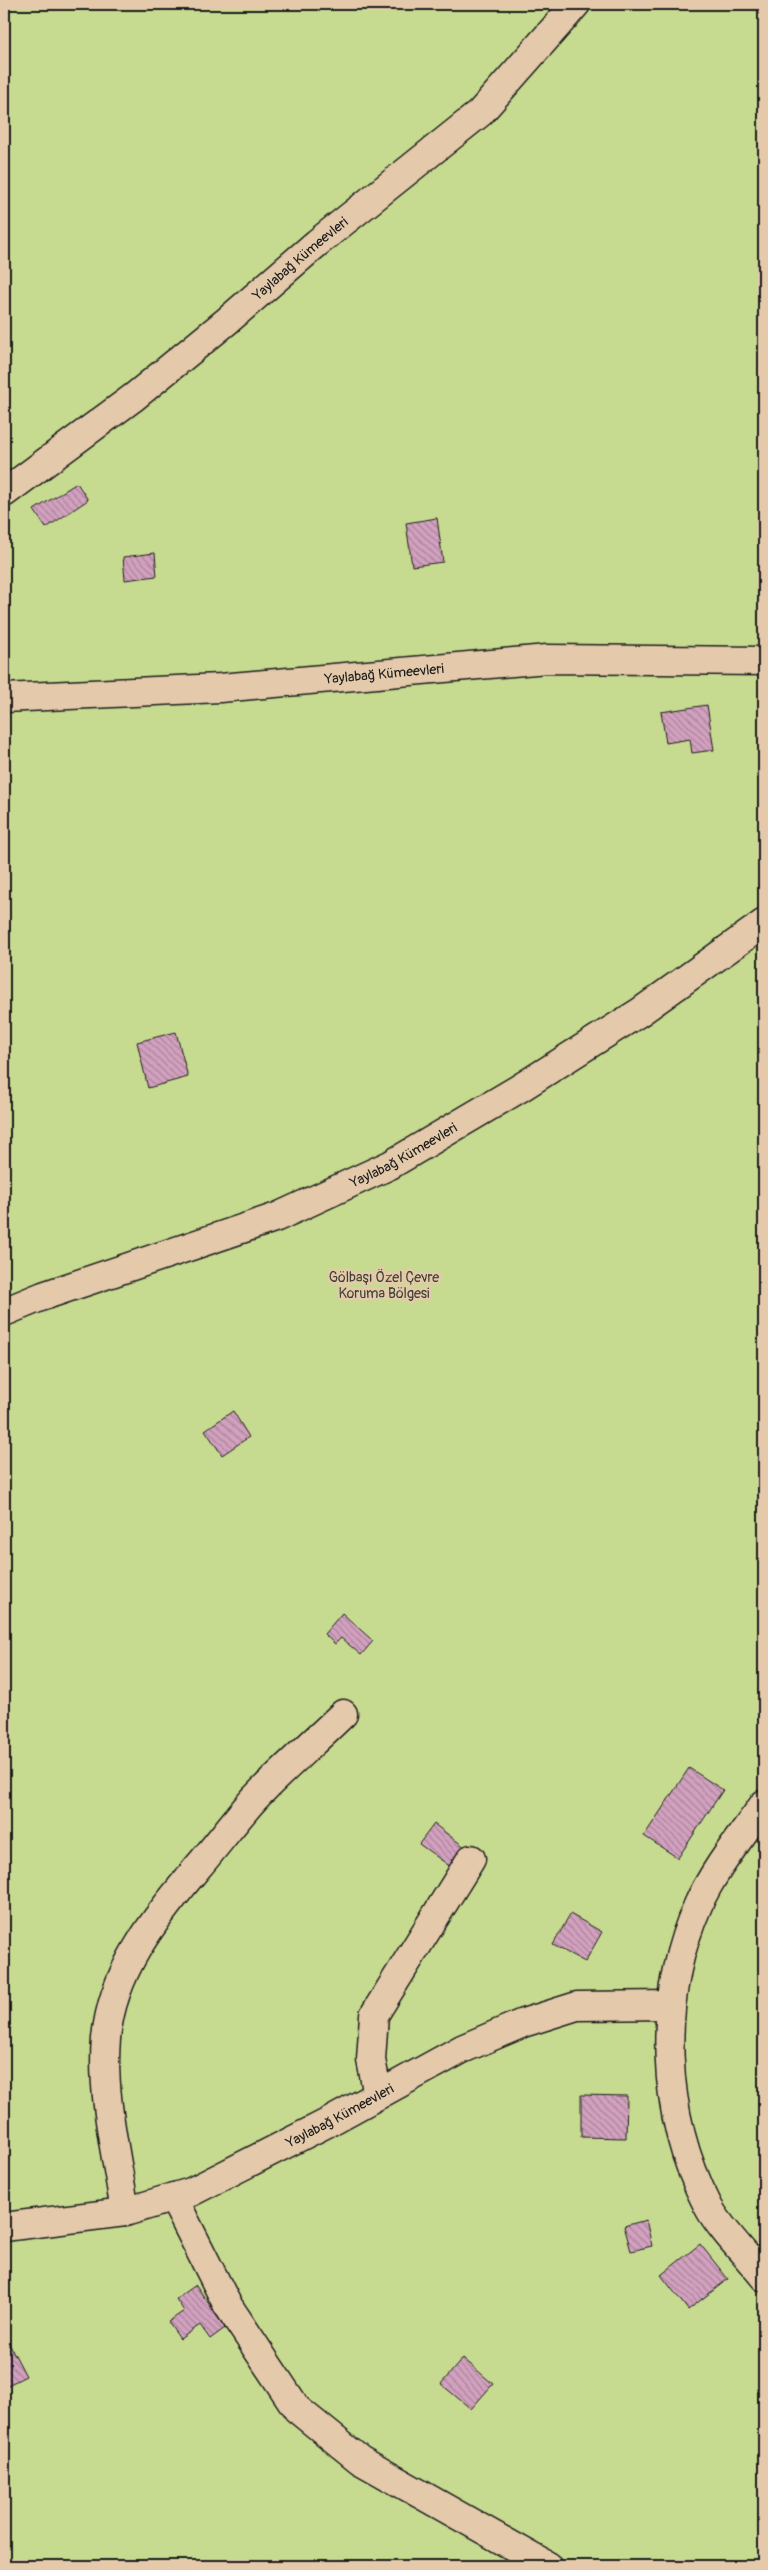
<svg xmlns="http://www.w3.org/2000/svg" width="768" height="2570" font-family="Pangolin,sans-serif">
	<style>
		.park { fill: #c7db90; stroke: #727c56 }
		.building { fill: url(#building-back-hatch); stroke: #1c1c1c }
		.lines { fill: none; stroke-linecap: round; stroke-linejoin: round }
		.minor-casing { stroke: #1c1c1c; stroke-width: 31 }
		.minor { stroke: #e4caab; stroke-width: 28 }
		.labels { text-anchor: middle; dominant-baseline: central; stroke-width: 5; stroke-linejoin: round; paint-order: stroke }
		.street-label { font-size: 14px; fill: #1c1c1c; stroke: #e4caab }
		.park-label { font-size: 14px; fill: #3e4233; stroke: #e4caab }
	</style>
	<defs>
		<pattern id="building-back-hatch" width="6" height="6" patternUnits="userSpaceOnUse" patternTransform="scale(1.25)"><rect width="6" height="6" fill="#d2a1bf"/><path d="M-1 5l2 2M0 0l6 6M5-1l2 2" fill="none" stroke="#aa829a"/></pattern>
	</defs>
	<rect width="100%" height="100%" fill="#e4caab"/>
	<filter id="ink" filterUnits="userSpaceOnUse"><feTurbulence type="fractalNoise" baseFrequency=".02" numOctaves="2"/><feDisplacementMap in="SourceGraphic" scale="10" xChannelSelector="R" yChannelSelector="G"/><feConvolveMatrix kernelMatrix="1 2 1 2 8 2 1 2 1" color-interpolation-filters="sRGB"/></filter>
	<g filter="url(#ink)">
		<rect class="park" x="4" y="4" width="760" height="2562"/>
		<g class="building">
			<path d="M77,483L88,500L46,528L34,510Z"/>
			<path d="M437,518L443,562L412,566L406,523Z"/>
			<path d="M155,553L157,576L125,580L123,557Z"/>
			<path d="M707,705L714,750L692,753L690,739L666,743L661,712Z"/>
			<path d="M176,1032L188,1077L148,1088L137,1042Z"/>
			<path d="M233,1411L249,1437L222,1455L205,1430Z"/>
			<path d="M342,1613L373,1641L361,1655L341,1638L335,1644L324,1634Z"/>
			<path d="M689,1768L723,1790L678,1858L644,1836Z"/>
			<path d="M434,1824L466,1848L451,1867L419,1844Z"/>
			<path d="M570,1914L602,1932L585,1962L553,1945Z"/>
			<path d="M581,2095L627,2096L626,2138L581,2137Z"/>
			<path d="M646,2220L652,2246L631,2251L624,2226Z"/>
			<path d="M700,2244L728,2279L688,2310L661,2275Z"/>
			<path d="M196,2285L225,2328L210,2339L200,2325L180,2339L168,2322L184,2311L176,2299Z"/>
			<path d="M4,2334L26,2376L4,2387Z"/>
			<path d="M463,2358L493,2384L471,2409L441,2384Z"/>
		</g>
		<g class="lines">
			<defs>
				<g id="minor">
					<path id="s1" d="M4,493L134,397L227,321L317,243L480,113L576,4"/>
					<path id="s2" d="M4,698L220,688L547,659L764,661"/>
					<path id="s3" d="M4,1312L43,1296L277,1217L390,1165L520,1088L640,1012L764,923"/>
					<path d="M764,1804C741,1837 714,1869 698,1905C656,1999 661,2115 708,2206C718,2226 749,2258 764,2277"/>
					<path d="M378,2095L371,2060L374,2015L471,1859"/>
					<path d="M173,2197L227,2304L297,2409L360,2460L548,2566"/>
					<path d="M125,2212C117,2157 101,2094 106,2039C112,1970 155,1919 197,1868C217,1845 235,1820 255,1798C283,1769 314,1742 343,1714"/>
					<path id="s4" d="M4,2227L125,2212L191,2192L329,2122L462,2049L523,2023L577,2006L671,2005"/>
				</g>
			</defs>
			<use href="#minor" class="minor-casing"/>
			<use href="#minor" class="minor"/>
		</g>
	</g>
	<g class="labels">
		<g class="street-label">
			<text stroke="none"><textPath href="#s1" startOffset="378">Yaylabağ Kümeevleri</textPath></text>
			<text stroke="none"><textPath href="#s2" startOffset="381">Yaylabağ Kümeevleri</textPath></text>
			<text stroke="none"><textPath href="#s3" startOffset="430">Yaylabağ Kümeevleri</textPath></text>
			<text stroke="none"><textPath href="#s4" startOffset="358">Yaylabağ Kümeevleri</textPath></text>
		</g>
		<g class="park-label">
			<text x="384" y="1277">Gölbaşı Özel Çevre<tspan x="384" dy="16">Koruma Bölgesi</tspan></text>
		</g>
	</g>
	<rect width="768" height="2570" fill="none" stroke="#e4caab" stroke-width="20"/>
	<rect x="10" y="10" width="748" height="2550" fill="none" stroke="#1c1c1c" stroke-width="2" filter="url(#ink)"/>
</svg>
